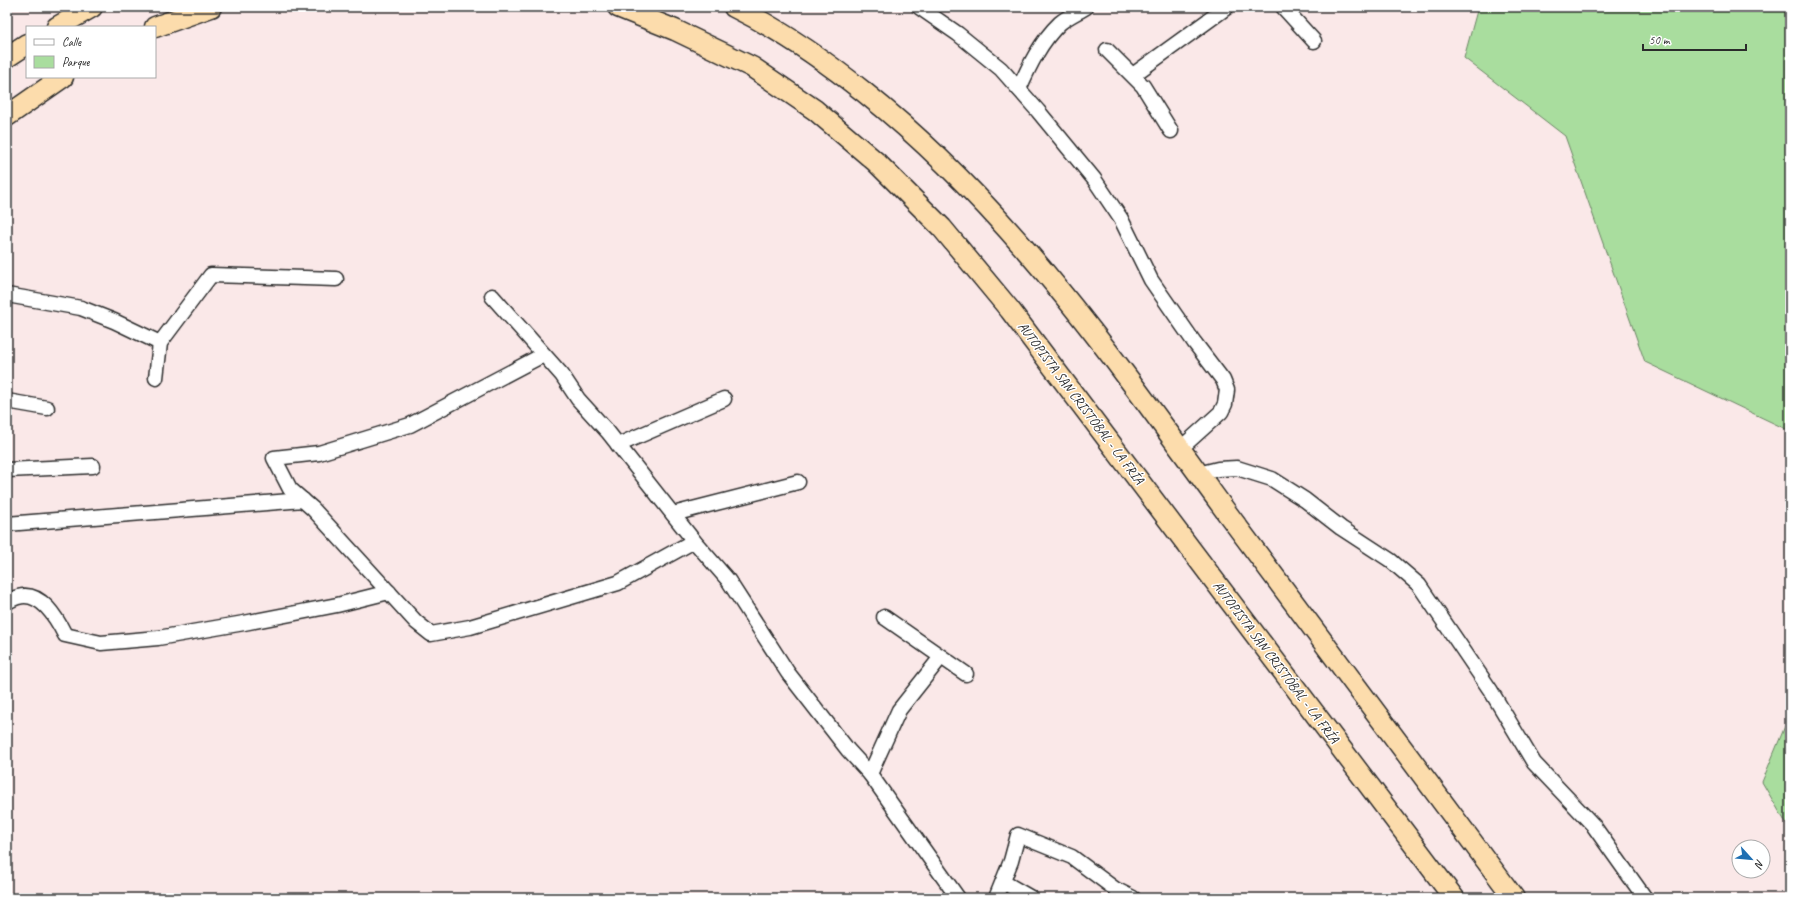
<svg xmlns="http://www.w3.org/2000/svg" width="1797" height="905" font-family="Caveat,sans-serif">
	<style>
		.green { fill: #a9dd9e; stroke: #6a8464 }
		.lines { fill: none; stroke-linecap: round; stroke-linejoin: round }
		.minor-casing { stroke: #2b2b2b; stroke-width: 17 }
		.highway-casing { stroke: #2b2b2b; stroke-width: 23 }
		.minor { stroke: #fff; stroke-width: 14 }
		.highway { stroke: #fcdcac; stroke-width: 20 }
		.labels { text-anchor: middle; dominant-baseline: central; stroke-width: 3; stroke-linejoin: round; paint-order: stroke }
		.street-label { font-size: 14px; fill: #2b2b2b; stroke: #fff }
	</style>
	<rect width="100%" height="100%" fill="#fae8e8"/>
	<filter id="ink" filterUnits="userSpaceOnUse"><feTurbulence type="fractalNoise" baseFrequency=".025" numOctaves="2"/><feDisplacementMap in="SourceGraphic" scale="8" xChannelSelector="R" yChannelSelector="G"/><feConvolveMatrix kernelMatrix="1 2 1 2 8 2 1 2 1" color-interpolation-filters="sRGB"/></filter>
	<g filter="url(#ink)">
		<g class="green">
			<path d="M1478,7H1790V431L1645,362L1565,136L1464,58Z"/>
			<path d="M1790,714V830L1762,782Z"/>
		</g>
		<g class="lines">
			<defs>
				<g id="minor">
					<path d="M919,7L958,34L1001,69L1038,111L1094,179L1121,219L1151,280L1194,342L1223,380L1227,390L1225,404L1221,412L1180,449"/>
					<path d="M1283,7L1314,41"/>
					<path d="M1107,50L1143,86L1171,131"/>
					<path d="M1133,75L1227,7"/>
					<path d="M1019,89C1029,66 1041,41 1060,23C1067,17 1078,12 1086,7"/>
					<path d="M7,295L81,308L114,321L160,343"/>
					<path d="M492,296L562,375L578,399L608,432L694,541L728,580L788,673L848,750L870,774L958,898"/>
					<path d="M543,355L410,425L319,453L274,458L290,489L313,509L416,622L431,634L470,627L618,583L694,541"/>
					<path d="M156,378L160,343L211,275L336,279"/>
					<path d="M7,401L47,408"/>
					<path d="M618,445L724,399"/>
					<path d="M7,470L93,466"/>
					<path d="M1198,474L1218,469L1237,468L1272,479L1305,500L1341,528L1390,560L1419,585L1491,691L1534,763L1593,825L1645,898"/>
					<path d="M673,514L798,482"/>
					<path d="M7,524L303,500"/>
					<path d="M7,602C11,600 14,598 18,597C41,590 57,619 65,635L101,643L158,638L244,623L337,605L389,592"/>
					<path d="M884,617L966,674"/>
					<path d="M870,774L899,710L941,657"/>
					<path d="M1003,882L1031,898"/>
					<path d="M996,898L1011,861L1018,835L1072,857L1115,889L1133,898"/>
				</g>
				<g id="highway">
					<path d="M618,7L675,30L752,67L815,110L876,162L942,228L1010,310L1454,898"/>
					<path d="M734,7C781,30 824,60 864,92C1010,208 1118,364 1227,513C1322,642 1418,770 1514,898"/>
					<path d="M57,27L92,7"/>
					<path d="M155,27L211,7"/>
					<path d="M7,57L27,44"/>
					<path d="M7,116L63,77"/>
				</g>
			</defs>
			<use href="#minor" class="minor-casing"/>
			<use href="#highway" class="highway-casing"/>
			<use href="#minor" class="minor"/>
			<use href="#highway" class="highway"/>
		</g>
	</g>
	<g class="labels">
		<g class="street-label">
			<text transform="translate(1081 403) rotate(53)">AUTOPISTA SAN CRISTÓBAL - LA FRÍA</text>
			<text transform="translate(1276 662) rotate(53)">AUTOPISTA SAN CRISTÓBAL - LA FRÍA</text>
		</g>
	</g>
	<rect width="1797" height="905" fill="none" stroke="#fff" stroke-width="24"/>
	<rect x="12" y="12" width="1773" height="881" fill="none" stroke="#2b2b2b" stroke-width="1.5" filter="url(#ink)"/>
	<rect x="26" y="26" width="130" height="52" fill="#ffffff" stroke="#aaaaaa"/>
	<rect x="34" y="39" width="20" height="6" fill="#ffffff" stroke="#aaaaaa"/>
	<text x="62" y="46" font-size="12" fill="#2b2b2b">Calle</text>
	<rect x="34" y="56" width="20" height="12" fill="#a9dd9e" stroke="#aaaaaa"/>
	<text x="62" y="66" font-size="12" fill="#2b2b2b">Parque</text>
	<g transform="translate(1751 859) rotate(117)"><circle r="19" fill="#ffffff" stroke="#aaaaaa"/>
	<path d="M0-3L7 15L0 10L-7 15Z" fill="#1f6fb2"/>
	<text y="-6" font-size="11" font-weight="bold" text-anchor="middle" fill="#2b2b2b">N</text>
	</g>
	<path d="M1643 44v6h103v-6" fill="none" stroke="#2b2b2b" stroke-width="2"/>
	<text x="1649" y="44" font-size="12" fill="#2b2b2b" stroke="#ffffff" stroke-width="3" paint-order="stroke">50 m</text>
</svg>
